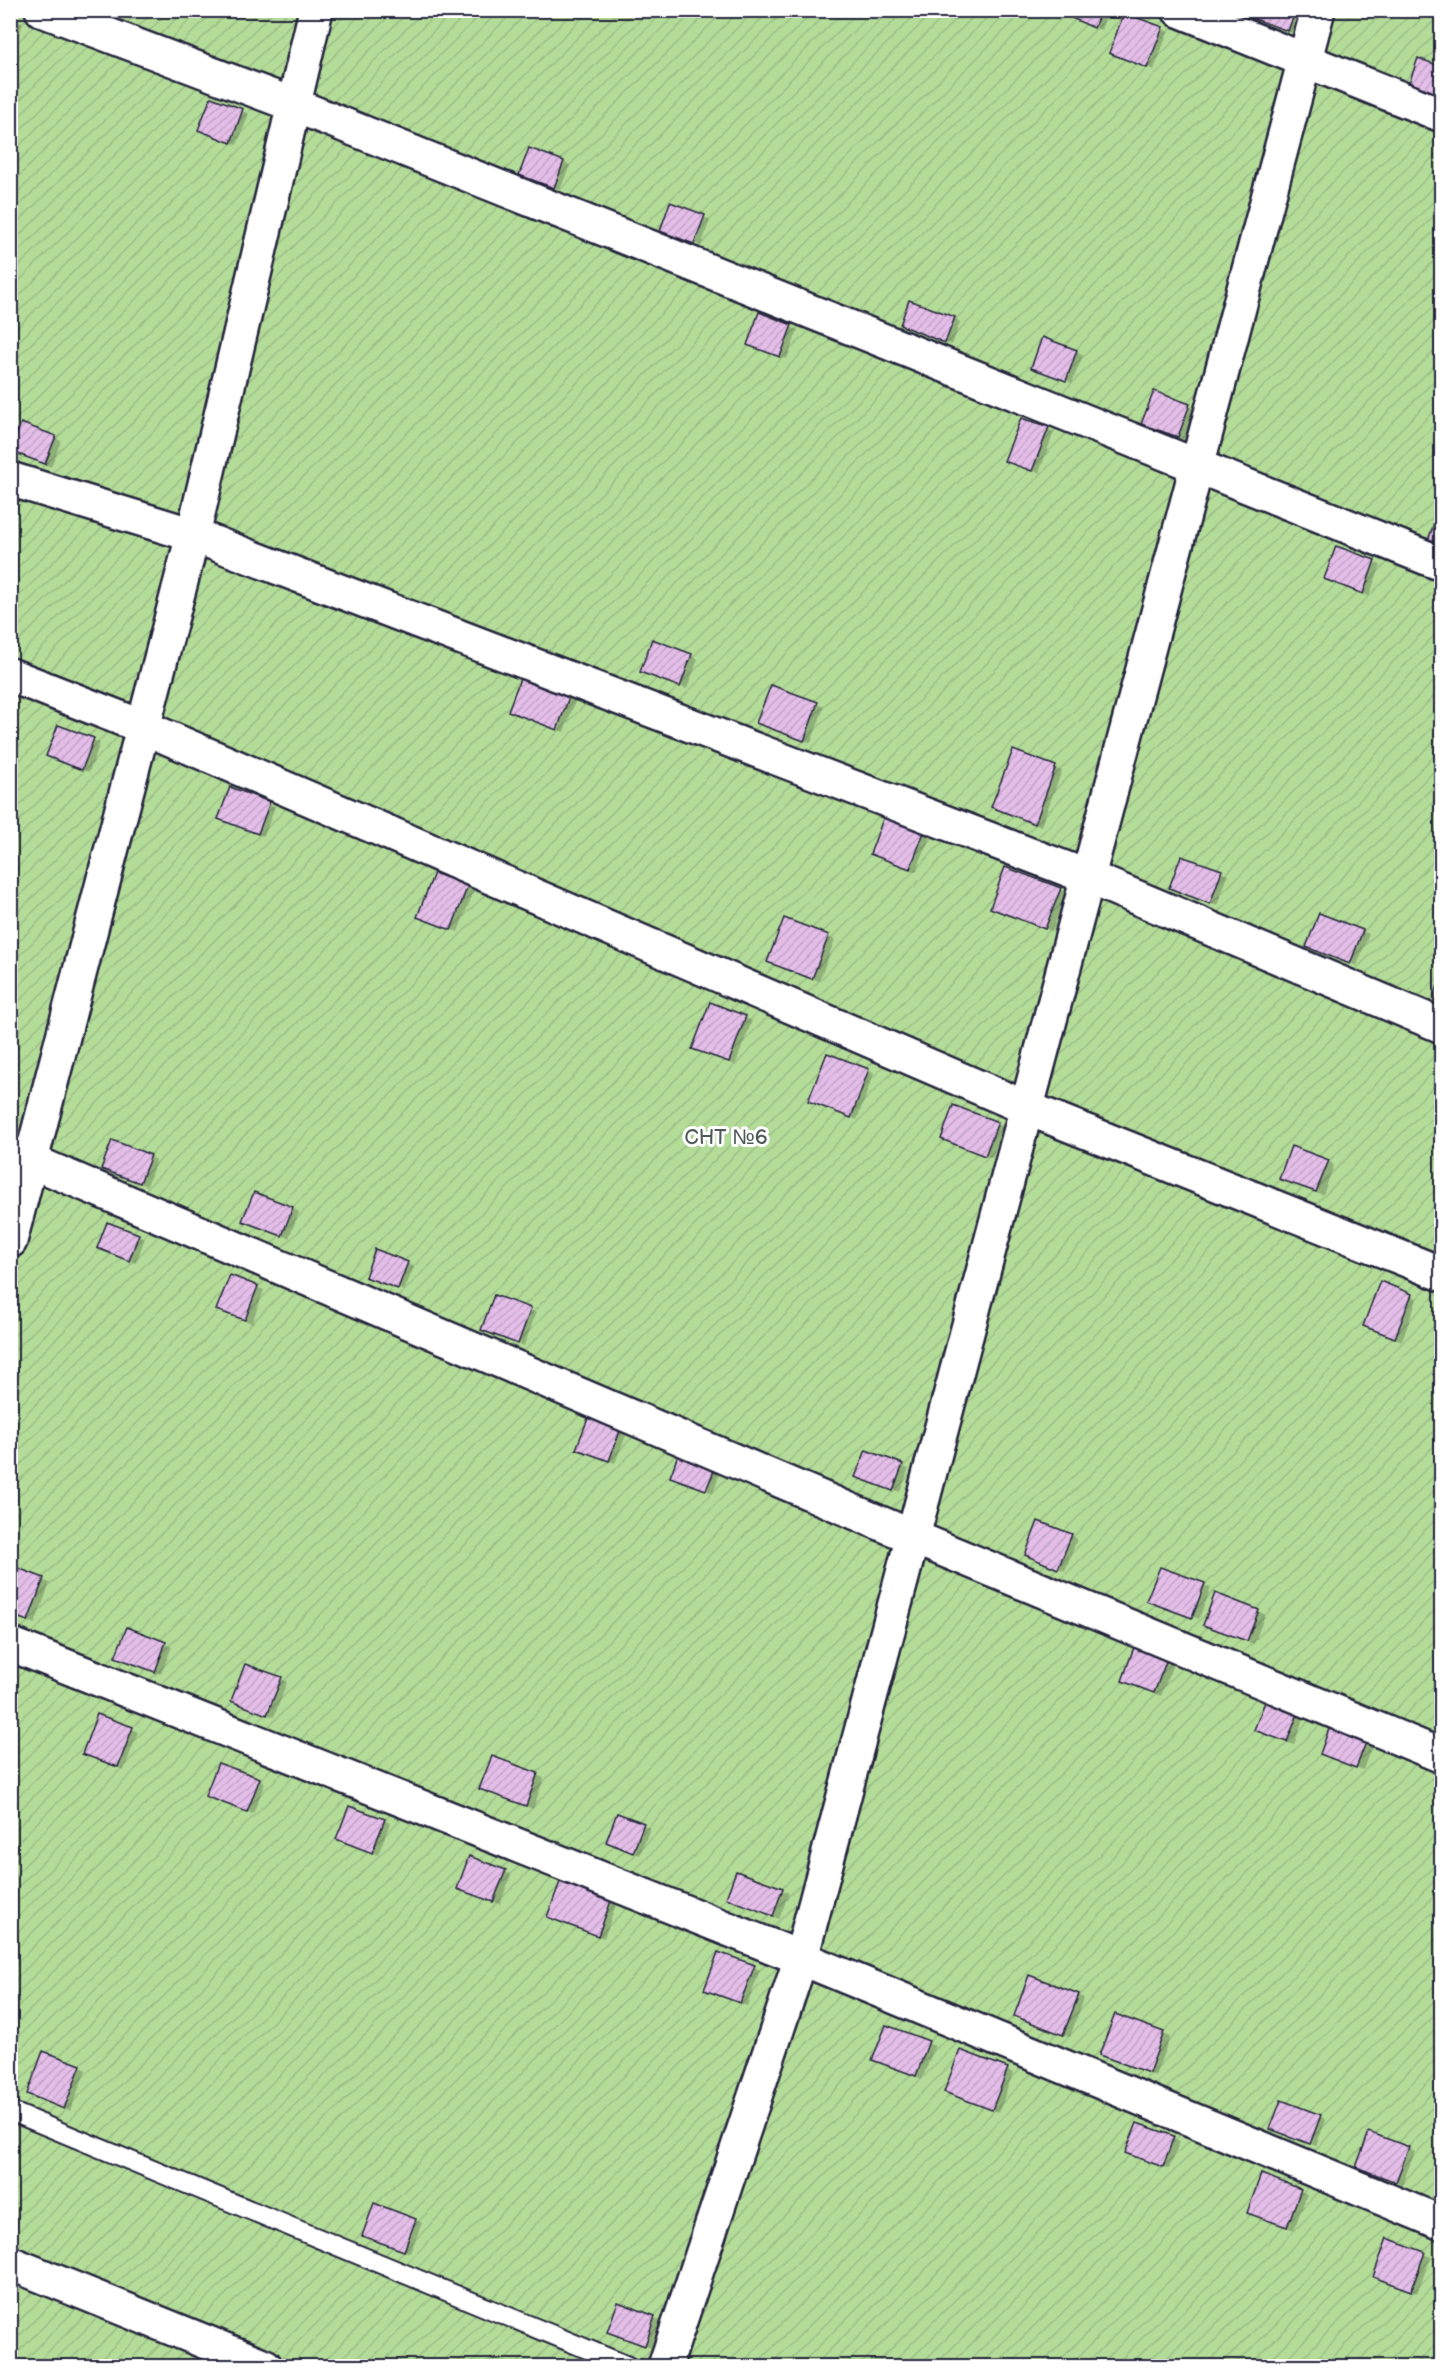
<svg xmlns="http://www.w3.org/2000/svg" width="1452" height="2377" font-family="'Balsamiq Sans',sans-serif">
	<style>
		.garden { fill: url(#garden-furrows); stroke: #6b7f6a; stroke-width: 1.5 }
		.shadow { fill: #0003 }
		.building { fill: url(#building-hatch); stroke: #22223b; stroke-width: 1.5 }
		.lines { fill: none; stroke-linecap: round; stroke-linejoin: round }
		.service-casing { stroke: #22223b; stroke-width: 22 }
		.minor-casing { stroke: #22223b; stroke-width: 38 }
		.service { stroke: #fff; stroke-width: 18 }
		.minor { stroke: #fff; stroke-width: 33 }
		.labels { text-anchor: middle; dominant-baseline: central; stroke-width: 6; stroke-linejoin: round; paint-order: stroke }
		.park-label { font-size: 21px; fill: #4e5a57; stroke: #fff }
	</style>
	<defs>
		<pattern id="garden-furrows" width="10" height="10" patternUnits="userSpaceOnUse" patternTransform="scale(1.5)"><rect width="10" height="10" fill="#b4dc99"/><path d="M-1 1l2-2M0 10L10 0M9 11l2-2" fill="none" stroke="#9abc85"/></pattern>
		<pattern id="building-hatch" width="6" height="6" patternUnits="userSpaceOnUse" patternTransform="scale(1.5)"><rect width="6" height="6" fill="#e4bee8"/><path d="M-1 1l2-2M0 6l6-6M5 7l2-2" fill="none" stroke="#c3a3c8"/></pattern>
	</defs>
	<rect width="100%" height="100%" fill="#faf2fa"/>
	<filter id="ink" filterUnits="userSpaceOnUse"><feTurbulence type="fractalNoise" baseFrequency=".0167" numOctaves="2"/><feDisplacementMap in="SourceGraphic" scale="12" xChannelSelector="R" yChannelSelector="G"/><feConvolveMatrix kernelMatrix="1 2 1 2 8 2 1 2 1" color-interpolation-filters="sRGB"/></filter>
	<g filter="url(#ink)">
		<rect class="garden" x="11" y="11" width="1430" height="2355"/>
		<g class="shadow">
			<path d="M1056,10H1108L1101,30Z"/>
			<path d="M1256,10H1303L1295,34L1260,20Z"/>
			<path d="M10,18L23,24L10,57Z"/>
			<path d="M1162,28L1168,32L1154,70L1111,53Z"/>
			<path d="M211,99L249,114L237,145L200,130Z"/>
			<path d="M564,162L570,165L560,190L527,178Z"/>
			<path d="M704,217L710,220L701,246L661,230Z"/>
			<path d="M760,314L798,330L787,359L755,348Z"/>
			<path d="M954,318L960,322L952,345L902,325Z"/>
			<path d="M1077,351L1083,355L1072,383L1039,370Z"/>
			<path d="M1155,392L1196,409L1184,440L1149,427Z"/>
			<path d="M1048,429L1054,432L1039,473L1012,464Z"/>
			<path d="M55,438L61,441L51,467L12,451Z"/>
			<path d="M1337,548L1381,565L1369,596L1332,582Z"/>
			<path d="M653,641L698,659L687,689L648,675Z"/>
			<path d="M772,687L824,707L811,743L764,726Z"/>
			<path d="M579,691L564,732L510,711Z"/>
			<path d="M59,726L100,743L89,772L54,759Z"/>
			<path d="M1014,752L1062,771L1041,826L999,810Z"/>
			<path d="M269,804L275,807L264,836L226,822Z"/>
			<path d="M887,813L932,832L916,872L878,857Z"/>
			<path d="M1182,857L1228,875L1217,906L1177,891Z"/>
			<path d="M467,886L474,890L458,932L425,920Z"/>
			<path d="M1060,889L1066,892L1052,931L998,911Z"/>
			<path d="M1320,915L1369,934L1357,966L1314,950Z"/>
			<path d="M785,920L835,940L819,981L769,962Z"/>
			<path d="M711,1004L752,1021L735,1065L700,1051Z"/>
			<path d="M868,1070L874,1073L857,1120L810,1101Z"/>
			<path d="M997,1123L1003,1127L992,1158L949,1141Z"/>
			<path d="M150,1156L156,1160L147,1186L109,1171Z"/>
			<path d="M1328,1161L1334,1165L1323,1195L1287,1182Z"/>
			<path d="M293,1208L299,1212L289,1238L250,1224Z"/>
			<path d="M108,1224L145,1238L136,1263L105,1251Z"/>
			<path d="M407,1263L414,1267L404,1291L373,1279Z"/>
			<path d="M230,1277L264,1290L252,1323L224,1313Z"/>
			<path d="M1411,1295L1417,1299L1402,1341L1371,1329Z"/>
			<path d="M530,1310L536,1313L524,1346L483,1330Z"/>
			<path d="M590,1418L627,1433L615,1463L578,1449Z"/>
			<path d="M866,1452L909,1469L900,1492L861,1478Z"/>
			<path d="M680,1454L721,1471L713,1493L678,1479Z"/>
			<path d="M1071,1535L1077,1539L1065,1571L1033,1558Z"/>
			<path d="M10,1567L50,1583L35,1624L10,1615Z"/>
			<path d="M1160,1568L1211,1588L1199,1619L1153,1602Z"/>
			<path d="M1258,1611L1265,1615L1254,1644L1211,1627Z"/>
			<path d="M127,1629L172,1647L161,1674L117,1657Z"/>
			<path d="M1135,1649L1173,1664L1161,1696L1130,1684Z"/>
			<path d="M281,1679L287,1682L274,1717L239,1704Z"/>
			<path d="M1267,1701L1304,1716L1294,1745L1262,1733Z"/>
			<path d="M132,1729L138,1732L124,1770L90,1757Z"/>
			<path d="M1366,1742L1372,1745L1363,1770L1328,1757Z"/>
			<path d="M493,1758L544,1778L533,1809L487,1792Z"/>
			<path d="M259,1779L265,1783L253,1814L213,1799Z"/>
			<path d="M618,1815L650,1828L640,1855L614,1845Z"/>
			<path d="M384,1820L390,1823L378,1855L344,1842Z"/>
			<path d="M505,1871L511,1875L500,1904L459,1889Z"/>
			<path d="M737,1873L789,1893L779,1919L728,1898Z"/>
			<path d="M610,1902L616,1905L604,1938L555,1920Z"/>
			<path d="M754,1967L760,1970L747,2006L712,1992Z"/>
			<path d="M1078,1995L1084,1998L1070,2037L1016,2016Z"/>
			<path d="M1116,2016L1170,2037L1155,2076L1107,2057Z"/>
			<path d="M887,2027L935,2046L922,2079L880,2063Z"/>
			<path d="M80,2066L86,2070L70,2111L28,2094Z"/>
			<path d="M1007,2070L1013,2073L999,2112L952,2095Z"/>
			<path d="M1320,2116L1326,2120L1316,2146L1278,2132Z"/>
			<path d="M1138,2124L1180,2141L1169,2169L1133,2156Z"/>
			<path d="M1408,2148L1415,2152L1402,2185L1358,2167Z"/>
			<path d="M1262,2176L1307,2194L1294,2230L1255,2216Z"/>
			<path d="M416,2220L422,2223L410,2253L370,2238Z"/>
			<path d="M1388,2240L1431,2257L1417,2293L1381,2280Z"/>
			<path d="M619,2304L661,2321L651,2348L615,2335Z"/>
		</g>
		<g class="building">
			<path d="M1054,10H1101L1094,28Z"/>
			<path d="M1254,10H1296L1288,31L1252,18Z"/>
			<path d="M1124,13L1163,27L1147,68L1109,53Z"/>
			<path d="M10,16L17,19L10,37Z"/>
			<path d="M1418,58L1442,67V99L1408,86Z"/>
			<path d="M211,97L243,109L231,143L198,130Z"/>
			<path d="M529,148L564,161L554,188L519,175Z"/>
			<path d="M670,202L705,215L694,244L660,231Z"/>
			<path d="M909,300L955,317L945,343L900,325Z"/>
			<path d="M759,312L792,325L780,357L747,345Z"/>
			<path d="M1042,337L1077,350L1066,381L1031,368Z"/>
			<path d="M1154,391L1190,404L1178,437L1141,424Z"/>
			<path d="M1021,418L1049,427L1032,471L1004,461Z"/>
			<path d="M21,423L56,436L45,464L10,451Z"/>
			<path d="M1436,517L1442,519V546L1428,541Z"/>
			<path d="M1336,546L1375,560L1363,594L1324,579Z"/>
			<path d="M652,639L692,654L680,687L640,672Z"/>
			<path d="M524,668L573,686L557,730L508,711Z"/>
			<path d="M771,685L818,702L804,741L756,723Z"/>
			<path d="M58,725L94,738L82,770L46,756Z"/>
			<path d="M1013,750L1056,766L1035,824L991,807Z"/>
			<path d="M230,787L270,802L258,834L218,819Z"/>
			<path d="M886,811L926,827L910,869L870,854Z"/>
			<path d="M1181,856L1222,870L1210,904L1169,888Z"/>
			<path d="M1005,867L1061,888L1045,929L990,908Z"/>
			<path d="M434,873L468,885L451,930L417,917Z"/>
			<path d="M1319,913L1363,930L1350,964L1306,947Z"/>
			<path d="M784,918L829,935L812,979L767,962Z"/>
			<path d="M1442,975V999L1434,996Z"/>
			<path d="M710,1002L746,1016L729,1062L692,1049Z"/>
			<path d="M827,1053L869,1069L851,1118L808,1101Z"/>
			<path d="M953,1105L998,1122L985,1156L941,1139Z"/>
			<path d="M112,1140L151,1155L140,1183L101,1169Z"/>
			<path d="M1291,1146L1329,1160L1316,1192L1279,1179Z"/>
			<path d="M254,1192L293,1207L282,1236L242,1221Z"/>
			<path d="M107,1222L139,1234L129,1261L97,1248Z"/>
			<path d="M1442,1227V1245L1435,1243Z"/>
			<path d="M375,1249L408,1262L398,1289L365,1277Z"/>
			<path d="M230,1275L258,1286L245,1320L216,1310Z"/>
			<path d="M1380,1281L1412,1294L1395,1338L1363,1326Z"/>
			<path d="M494,1295L531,1308L518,1344L481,1330Z"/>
			<path d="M589,1416L621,1428L609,1461L576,1449Z"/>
			<path d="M866,1450L903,1464L893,1491L855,1477Z"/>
			<path d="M679,1452L716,1466L706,1490L670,1477Z"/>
			<path d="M1038,1521L1072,1534L1058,1569L1025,1555Z"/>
			<path d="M10,1565L44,1578L28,1621L10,1615Z"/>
			<path d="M1160,1567L1205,1583L1192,1618L1146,1601Z"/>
			<path d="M1215,1593L1259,1610L1247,1641L1203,1625Z"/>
			<path d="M127,1627L166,1642L155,1672L115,1657Z"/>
			<path d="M1134,1647L1167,1659L1154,1693L1122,1681Z"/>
			<path d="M245,1664L282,1677L267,1715L231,1701Z"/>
			<path d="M1266,1699L1299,1711L1287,1742L1254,1730Z"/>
			<path d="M97,1714L133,1727L118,1767L82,1754Z"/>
			<path d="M1330,1726L1367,1740L1356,1768L1320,1754Z"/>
			<path d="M492,1756L538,1773L526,1806L479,1789Z"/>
			<path d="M218,1763L260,1778L247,1812L205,1796Z"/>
			<path d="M349,1806L385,1819L372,1853L336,1839Z"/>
			<path d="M617,1813L644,1823L633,1853L606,1842Z"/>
			<path d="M469,1856L506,1870L493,1902L457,1889Z"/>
			<path d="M736,1871L783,1888L773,1916L726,1898Z"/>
			<path d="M560,1882L611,1901L598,1936L547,1917Z"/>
			<path d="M718,1952L755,1965L740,2003L704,1990Z"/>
			<path d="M1029,1975L1079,1994L1063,2035L1014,2016Z"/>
			<path d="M1115,2014L1164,2032L1149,2073L1099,2055Z"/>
			<path d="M886,2025L929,2041L916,2076L872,2060Z"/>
			<path d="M960,2050L1008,2068L992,2110L944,2092Z"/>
			<path d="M43,2051L81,2065L64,2109L27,2094Z"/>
			<path d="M1281,2100L1321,2115L1310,2144L1270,2129Z"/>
			<path d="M1137,2123L1174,2136L1163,2167L1125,2153Z"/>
			<path d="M1369,2132L1409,2147L1396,2182L1356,2167Z"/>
			<path d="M1261,2174L1301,2189L1287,2227L1247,2213Z"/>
			<path d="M374,2203L416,2219L404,2251L362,2236Z"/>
			<path d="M1387,2238L1425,2252L1411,2291L1373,2277Z"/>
			<path d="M618,2302L655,2316L645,2346L607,2332Z"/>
		</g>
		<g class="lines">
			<defs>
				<path id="service" d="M10,2111L628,2366"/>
				<g id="minor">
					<path d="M42,10L294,105L1442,564"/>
					<path d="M1179,10L1442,115"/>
					<path d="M10,479L193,535L1088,877L1442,1026"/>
					<path d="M10,675L143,727L1027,1108L1442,1274"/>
					<path d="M10,1152L913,1537L1442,1756"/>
					<path d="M10,1241L193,535L316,10"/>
					<path d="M10,1644L801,1958L1442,2223"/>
					<path d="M10,2263L265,2366"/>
					<path d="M665,2366L801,1958L1318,10"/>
				</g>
			</defs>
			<use href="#service" class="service-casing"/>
			<use href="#minor" class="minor-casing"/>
			<use href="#service" class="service"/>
			<use href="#minor" class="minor"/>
		</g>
	</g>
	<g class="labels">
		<g class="park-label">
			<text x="726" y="1137">СНТ №6</text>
		</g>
	</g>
	<rect width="1452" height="2377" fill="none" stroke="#fff" stroke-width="36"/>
	<rect x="18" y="18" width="1416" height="2341" fill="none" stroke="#22223b" stroke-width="2" filter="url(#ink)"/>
</svg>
